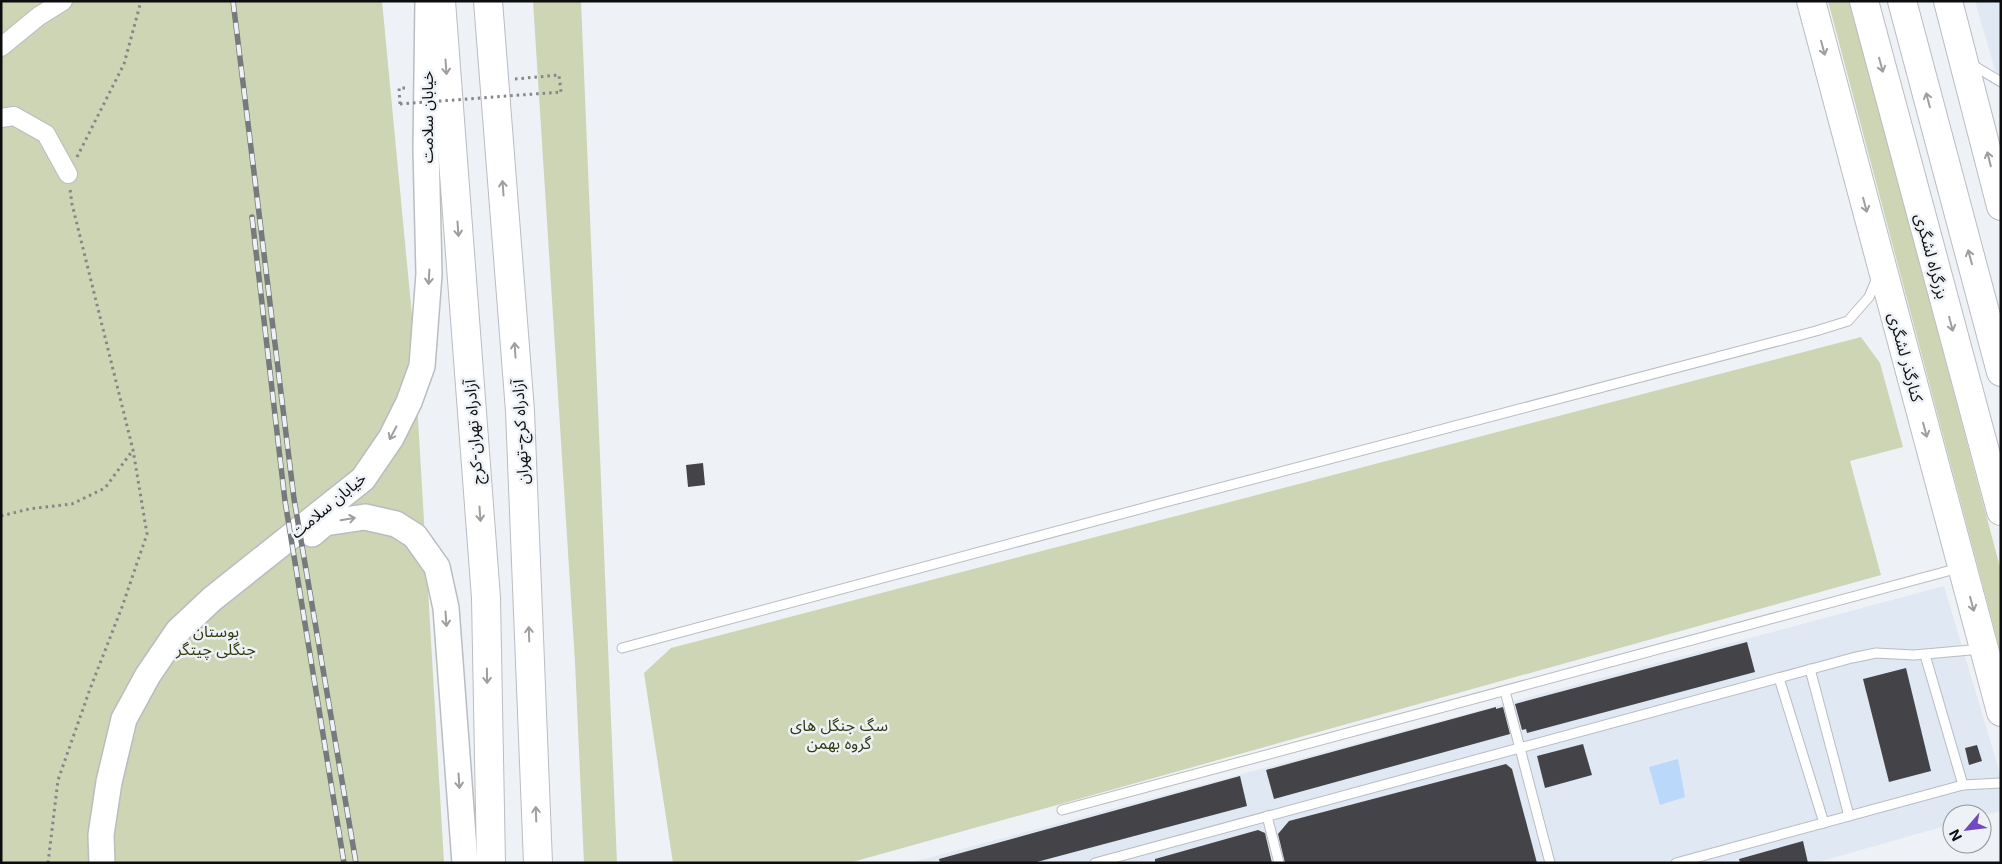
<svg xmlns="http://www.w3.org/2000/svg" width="2002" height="864" font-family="Inter,'Noto Sans Arabic',sans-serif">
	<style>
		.built { fill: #e0e8f3 }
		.green { fill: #cdd5b4 }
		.water { fill: #b9d8fa }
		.building { fill: #444448 }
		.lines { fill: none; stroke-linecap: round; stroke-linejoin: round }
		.service-casing { stroke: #b9bcc0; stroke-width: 11 }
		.minor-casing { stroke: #b9bcc0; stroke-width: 20 }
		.secondary-casing { stroke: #b9bcc0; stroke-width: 28 }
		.primary-casing { stroke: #b9bcc0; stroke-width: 30 }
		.trunk-casing { stroke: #b9bcc0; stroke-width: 30 }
		.motorway-casing { stroke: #b9bcc0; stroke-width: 30 }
		.path { stroke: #848689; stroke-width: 3; stroke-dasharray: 2.5 4; stroke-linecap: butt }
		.service { stroke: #fff; stroke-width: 9 }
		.minor { stroke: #fff; stroke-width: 18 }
		.secondary { stroke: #fff; stroke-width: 25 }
		.primary { stroke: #fff; stroke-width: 28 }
		.trunk { stroke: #fff; stroke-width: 28 }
		.motorway { stroke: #fff; stroke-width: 28 }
		.rail-casing { stroke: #777a7c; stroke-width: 5.5 }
		.rail { stroke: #eef2f6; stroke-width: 4; stroke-dasharray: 11; stroke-linecap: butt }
		.path-bridge { stroke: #848689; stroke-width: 3; stroke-dasharray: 2.5 4; stroke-linecap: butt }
		.oneway { stroke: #9e9e9f }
		.labels { text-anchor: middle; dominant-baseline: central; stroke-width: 5; stroke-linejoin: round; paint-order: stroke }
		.street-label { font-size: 16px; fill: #0c0d0e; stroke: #eef2f6 }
		.park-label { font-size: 16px; fill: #323911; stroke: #eef2f6 }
	</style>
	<rect width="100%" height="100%" fill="#eef2f6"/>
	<g class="built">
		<path d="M1975,1H2001V91Z"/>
		<path d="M1944,586L2001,777V811L1982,816V814H1952V824L1815,863H910Z"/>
	</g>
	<g class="green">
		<path d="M1,1H382L412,316L444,863H1Z"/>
		<path d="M533,1H581L617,863H584L575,662Z"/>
		<path d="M1828,1H1850L2001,571V654Z"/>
		<path d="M1861,337L1880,363L1903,447L1850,461L1881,575L849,863H673L644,673L671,648Z"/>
	</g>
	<path class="water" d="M1678,759L1685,797L1660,805L1649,767Z"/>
	<g class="building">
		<path d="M703,463L705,485L688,487L686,465Z"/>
		<path d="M1747,642L1755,672L1527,733L1526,729L1522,730L1515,704Z"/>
		<path d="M1906,668L1931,771L1889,782L1863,679Z"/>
		<path d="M1496,707V709L1503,707L1510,734L1274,799L1266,770Z"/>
		<path d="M1583,744L1592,775L1545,788L1537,756Z"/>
		<path d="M1977,745L1982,761L1969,765L1965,748Z"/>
		<path d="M1506,764L1512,769L1537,863H1285L1278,834L1289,821Z"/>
		<path d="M1240,776L1247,806L1033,863H940L939,859Z"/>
		<path d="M1258,830L1265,833L1272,863H1155V859Z"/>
		<path d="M1803,841L1808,863H1740L1739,859Z"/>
	</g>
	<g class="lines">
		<defs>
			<g id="service">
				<path d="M1971,64L2001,82"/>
				<path d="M622,648L1162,503L1816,331L1848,321L1869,297L1877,278"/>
				<path d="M1925,655L1963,785"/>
				<path d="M1810,669L1849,816"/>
				<path d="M1779,678L1824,823"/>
				<path d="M1505,691L1550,863"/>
				<path d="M1062,810L1959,568"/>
				<path d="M1267,816L1279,863"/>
				<path d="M1095,863L1852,658L1876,653L1914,655L1982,649"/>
				<path d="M1676,863L1963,785L2001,783"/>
			</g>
			<g id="minor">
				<path d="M1,47L39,16L63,1"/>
				<path d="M1,118L14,116L46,134L68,174"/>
			</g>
			<g id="secondary">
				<path d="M312,534L325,523L365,517L396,524L415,536L437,567L446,608L465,863"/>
				<path d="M102,863L101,835L109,782L124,719L148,675L178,631L212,599L363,479L391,438L409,402L422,366L429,274L426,148L428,1"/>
			</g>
			<g id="primary">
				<path d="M1811,1L2001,712"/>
				<path d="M1948,1L2001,206"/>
			</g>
			<g id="trunk">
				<path d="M1864,1L2001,511"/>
				<path d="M1902,1L2001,372"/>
			</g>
			<g id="motorway">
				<path d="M441,1L486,598L491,863"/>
				<path d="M488,1L520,411L538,863"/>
			</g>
		</defs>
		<use href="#service" class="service-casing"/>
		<use href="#minor" class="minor-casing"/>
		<use href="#secondary" class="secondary-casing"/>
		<use href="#primary" class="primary-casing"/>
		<use href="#trunk" class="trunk-casing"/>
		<use href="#motorway" class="motorway-casing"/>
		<g class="path">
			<path d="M515,79L559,75L561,92"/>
			<path d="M400,104L399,88H407"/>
			<path d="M77,157L124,64L141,1"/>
			<path d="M1,516L29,509L72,504L105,488L133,450"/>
			<path d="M48,863L58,780L90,689L122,607L147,534L133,450L72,204L70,189"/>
		</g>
		<use href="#service" class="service"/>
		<use href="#minor" class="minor"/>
		<use href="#secondary" class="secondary"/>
		<use href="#primary" class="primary"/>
		<use href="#trunk" class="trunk"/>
		<use href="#motorway" class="motorway"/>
		<defs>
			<g id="rail">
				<path d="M233,1L294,499L356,863"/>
				<path d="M252,217L285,501L344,863"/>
			</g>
		</defs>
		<use href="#rail" class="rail-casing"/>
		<use href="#rail" class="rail"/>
		<path class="path-bridge" d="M400,104L561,92"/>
	</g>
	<defs><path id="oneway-shaft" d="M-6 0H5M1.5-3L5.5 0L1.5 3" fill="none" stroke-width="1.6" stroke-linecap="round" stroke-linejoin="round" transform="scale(1.25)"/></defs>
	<g class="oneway">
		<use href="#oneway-shaft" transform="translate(1823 48) rotate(75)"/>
		<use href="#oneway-shaft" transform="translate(1881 65) rotate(75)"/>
		<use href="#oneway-shaft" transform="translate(446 67) rotate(86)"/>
		<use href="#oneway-shaft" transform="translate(1928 100) rotate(-105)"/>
		<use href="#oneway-shaft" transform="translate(1989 159) rotate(-104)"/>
		<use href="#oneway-shaft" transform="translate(503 188) rotate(-94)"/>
		<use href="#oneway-shaft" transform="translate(1865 205) rotate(75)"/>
		<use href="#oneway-shaft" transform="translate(458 229) rotate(86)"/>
		<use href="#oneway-shaft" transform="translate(1970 257) rotate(-105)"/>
		<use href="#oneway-shaft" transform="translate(429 277) rotate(93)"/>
		<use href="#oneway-shaft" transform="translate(1951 324) rotate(75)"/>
		<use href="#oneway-shaft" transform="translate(515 350) rotate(-94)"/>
		<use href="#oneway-shaft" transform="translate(1925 430) rotate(75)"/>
		<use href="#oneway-shaft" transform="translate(393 433) rotate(118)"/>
		<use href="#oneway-shaft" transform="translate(480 514) rotate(86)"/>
		<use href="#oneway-shaft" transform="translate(348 519) rotate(-9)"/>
		<use href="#oneway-shaft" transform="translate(1972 604) rotate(75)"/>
		<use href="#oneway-shaft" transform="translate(446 619) rotate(86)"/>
		<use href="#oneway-shaft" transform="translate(529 634) rotate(-92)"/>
		<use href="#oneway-shaft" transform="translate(487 676) rotate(89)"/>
		<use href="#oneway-shaft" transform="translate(459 781) rotate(86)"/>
		<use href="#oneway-shaft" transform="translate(536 814) rotate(-92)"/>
	</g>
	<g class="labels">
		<g class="street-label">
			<text transform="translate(427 117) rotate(-90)">خیابان سلامت</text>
			<text transform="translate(1932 256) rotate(75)">بزرگراه لشگری</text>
			<text transform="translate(1906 357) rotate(75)">کنارگذر لشگری</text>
			<text transform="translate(473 432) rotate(-94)">آزادراه تهران-کرج</text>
			<text transform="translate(520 432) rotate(-93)">آزادراه کرج-تهران</text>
			<text transform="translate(328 505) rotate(-40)">خیابان سلامت</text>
		</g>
		<g class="park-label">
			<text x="216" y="631">بوستان<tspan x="216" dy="18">جنگلی چیتگر</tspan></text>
			<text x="839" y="725">سگ جنگل های<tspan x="839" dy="18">گروه بهمن</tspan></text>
		</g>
	</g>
	<rect width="2002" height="864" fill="none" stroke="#0c0d0e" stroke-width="5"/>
	<g transform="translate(1967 829) rotate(242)"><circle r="24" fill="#eef2f6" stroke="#949699"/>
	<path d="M0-4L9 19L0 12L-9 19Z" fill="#7349c1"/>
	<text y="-8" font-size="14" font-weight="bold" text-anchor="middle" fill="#0c0d0e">N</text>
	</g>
</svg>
